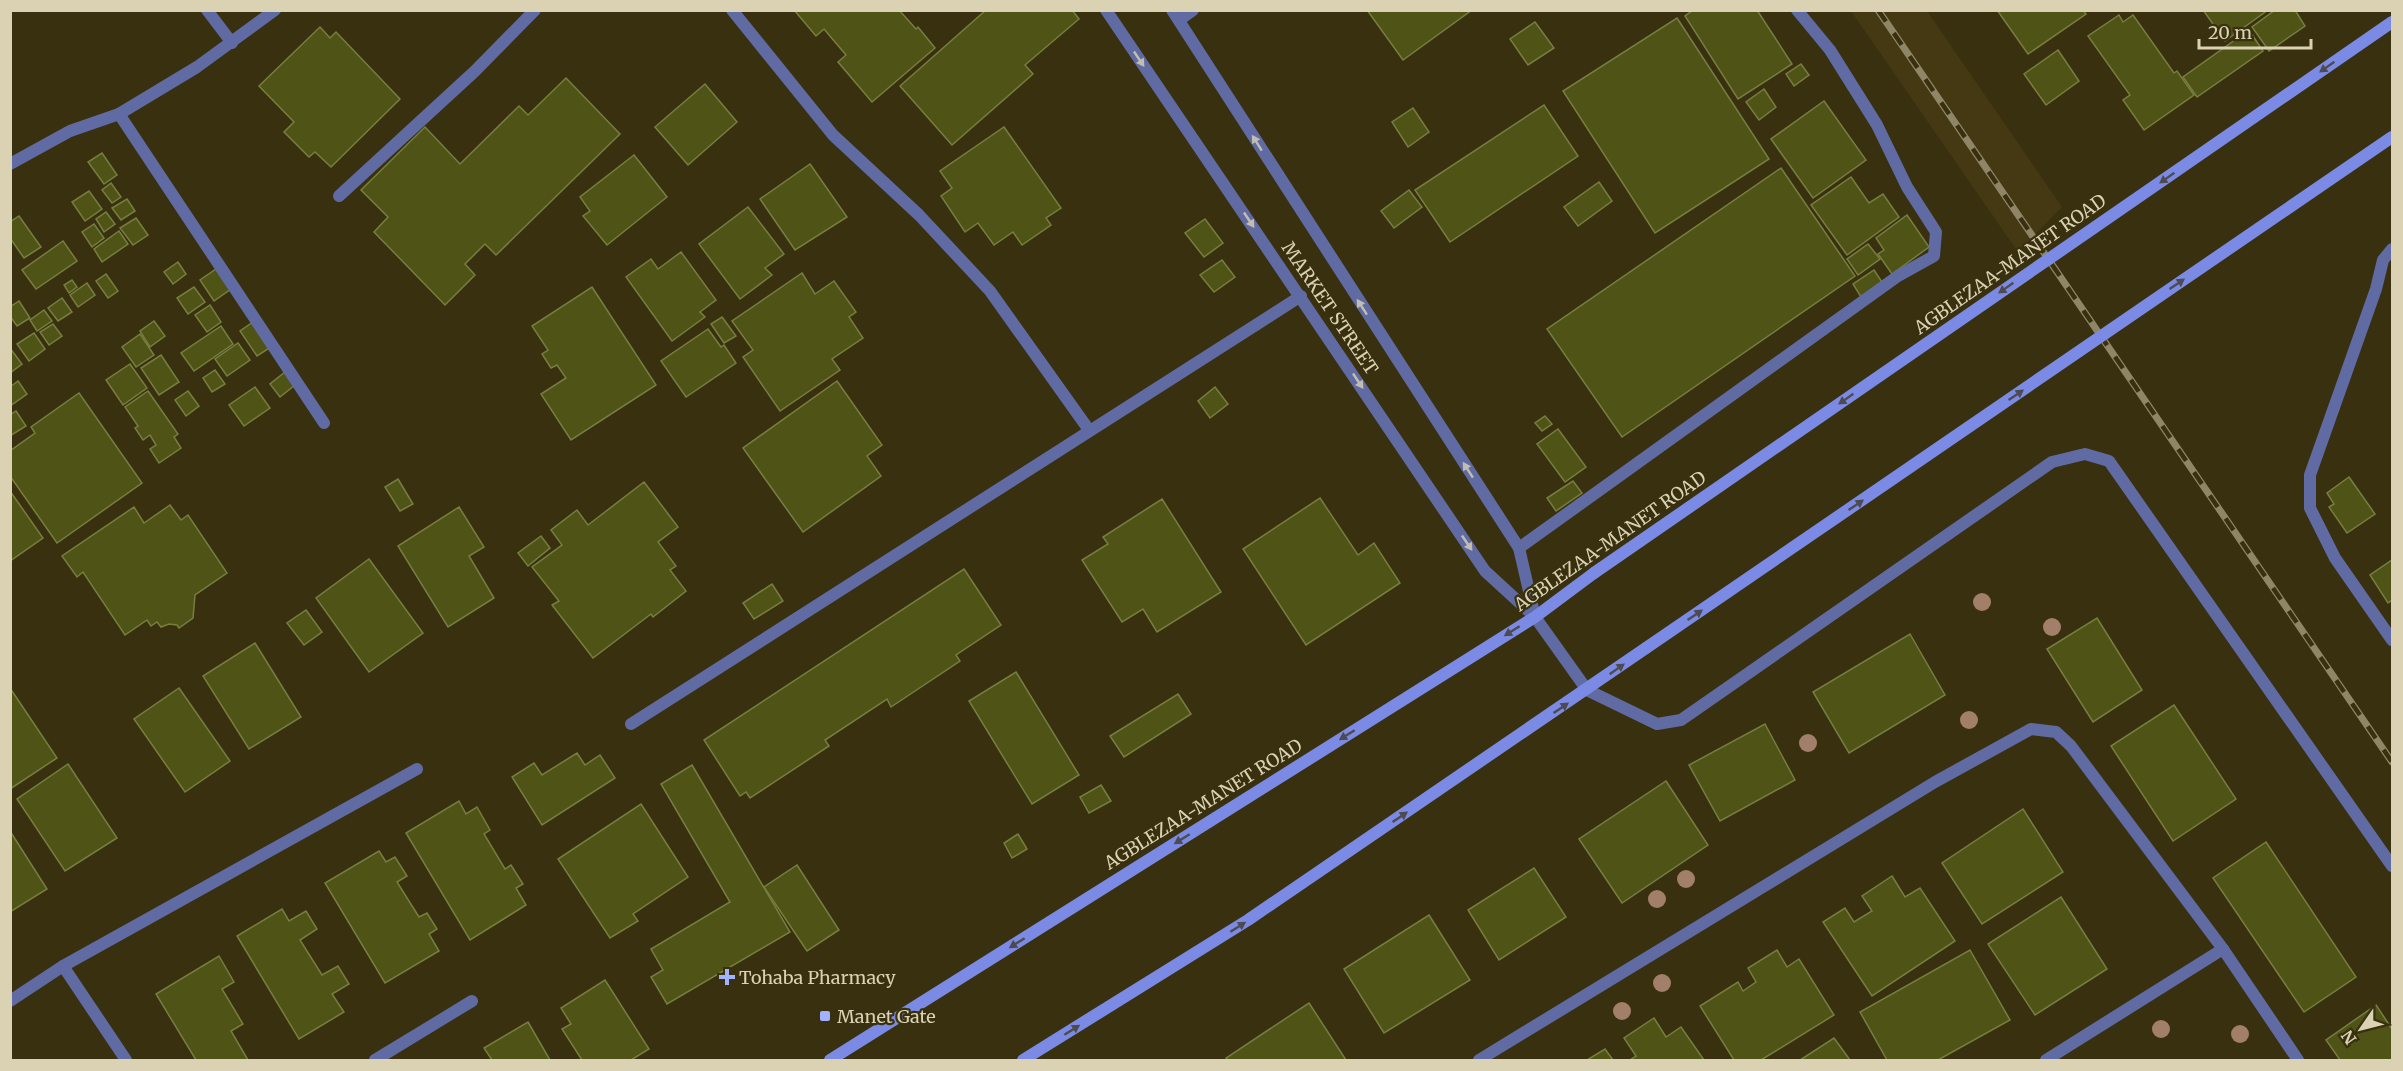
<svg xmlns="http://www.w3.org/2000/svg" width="2403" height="1071" font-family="Merriweather,serif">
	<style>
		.built { fill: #443913 }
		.building { fill: #4f5416; stroke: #777e40; stroke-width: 1.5 }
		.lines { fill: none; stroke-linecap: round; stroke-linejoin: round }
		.service { stroke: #606ba4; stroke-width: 12 }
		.minor { stroke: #606ba4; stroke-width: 12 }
		.secondary { stroke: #7b8be5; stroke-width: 12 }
		.rail-casing { stroke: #8e8666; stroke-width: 7 }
		.rail { stroke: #39300f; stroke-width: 4.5; stroke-dasharray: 14; stroke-linecap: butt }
		.secondary-bridge { stroke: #7b8be5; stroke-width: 12 }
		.tree { fill: #a27f69 }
		.oneway { fill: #c2bdb0 }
		.oneway2 { fill: #4d4b4f }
		.poi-dot { fill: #a2b2fd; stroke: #39300f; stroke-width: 2 }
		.labels { text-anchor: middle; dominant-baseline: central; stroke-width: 4.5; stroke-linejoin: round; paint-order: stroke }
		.street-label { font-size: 18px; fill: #dad2b3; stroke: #39300f }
		.poi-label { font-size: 18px; fill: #dad2b3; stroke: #39300f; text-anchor: start }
	</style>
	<rect width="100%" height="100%" fill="#39300f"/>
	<path class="built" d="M1851,11H1927L2062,207L2018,252Z"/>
	<g class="building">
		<path d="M794,10H899L916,29L918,27L935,48L872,102L838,62L846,55L824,29L816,36Z"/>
		<path d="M986,10H1072L1079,19L1025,65L1033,74L952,145L900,86Z"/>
		<path d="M1367,10H1472L1403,60Z"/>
		<path d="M1693,10H1757L1792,64L1738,99L1685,16Z"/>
		<path d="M1997,10H2083L2086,14L2028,54Z"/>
		<path d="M2203,10H2268L2225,41Z"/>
		<path d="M2275,10H2295L2305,26L2269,51L2252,27Z"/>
		<path d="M2119,15L2123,22L2133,15L2174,73L2177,71L2194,95L2144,130L2123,100L2130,95L2088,36Z"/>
		<path d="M1677,18L1769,159L1655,233L1563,91Z"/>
		<path d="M1535,22L1554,48L1528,65L1510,39Z"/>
		<path d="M320,27L330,38L336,32L400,99L331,167L315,152L309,157L284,132L294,122L259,86Z"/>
		<path d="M2249,30L2263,51L2197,97L2183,77Z"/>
		<path d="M2058,50L2079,81L2046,105L2024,74Z"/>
		<path d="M1801,64L1809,75L1794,86L1786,74Z"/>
		<path d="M566,78L620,134L496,255L485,244L465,264L475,275L445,305L374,232L388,217L361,190L425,127L460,164L519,106L528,115Z"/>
		<path d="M705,84L737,122L688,165L655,127Z"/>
		<path d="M1764,89L1776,107L1759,120L1746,102Z"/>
		<path d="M1824,101L1866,160L1813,198L1771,139Z"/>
		<path d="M1544,105L1578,156L1450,242L1415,190Z"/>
		<path d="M1413,108L1429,132L1408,147L1392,122Z"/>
		<path d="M1004,127L1061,208L1046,218L1051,225L1022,245L1013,232L994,245L978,223L965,232L941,196L952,188L940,171Z"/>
		<path d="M102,153L117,175L104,184L88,162Z"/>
		<path d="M634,155L667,197L607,245L583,216L590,211L580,197Z"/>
		<path d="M810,164L847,217L795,250L760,199Z"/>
		<path d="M1781,168L1855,276L1622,437L1547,329Z"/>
		<path d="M1851,177L1869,203L1883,194L1899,217L1847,255L1811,205Z"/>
		<path d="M1599,182L1612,201L1578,226L1564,207Z"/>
		<path d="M111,183L121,197L112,203L102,190Z"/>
		<path d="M1409,190L1422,207L1394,228L1381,211Z"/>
		<path d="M89,191L102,209L85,221L72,202Z"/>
		<path d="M127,199L135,211L121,220L112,208Z"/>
		<path d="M748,207L784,254L765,268L772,275L740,299L699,244Z"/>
		<path d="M106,212L115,224L104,232L96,219Z"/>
		<path d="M1907,215L1929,247L1892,274L1878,254L1884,250L1876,238Z"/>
		<path d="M19,216L41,247L24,258L10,238V222Z"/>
		<path d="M136,218L148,235L133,245L120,228Z"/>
		<path d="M1205,219L1223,243L1204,257L1185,233Z"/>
		<path d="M94,224L104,238L92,247L82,232Z"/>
		<path d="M119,231L128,244L102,262L94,249Z"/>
		<path d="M63,241L77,261L36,289L22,270Z"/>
		<path d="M1868,244L1880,259L1858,275L1847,259Z"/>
		<path d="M681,252L716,300L700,312L705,317L672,341L626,277L651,259L658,269Z"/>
		<path d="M1222,260L1235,277L1214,292L1200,275Z"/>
		<path d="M178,262L186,274L173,284L164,272Z"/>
		<path d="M216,269L231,289L214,301L200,280Z"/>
		<path d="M1874,270L1882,282L1861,297L1853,284Z"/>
		<path d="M802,273L815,294L834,281L856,312L849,317L863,338L832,359L840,370L780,411L743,357L753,350L732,321Z"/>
		<path d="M106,274L118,291L108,298L96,281Z"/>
		<path d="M72,280L77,287L69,293L64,285Z"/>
		<path d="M87,283L95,295L78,307L70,295Z"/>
		<path d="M194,287L205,302L188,314L177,298Z"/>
		<path d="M592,287L656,385L571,440L541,394L566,378L557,365L551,368L542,354L548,350L532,326Z"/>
		<path d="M62,298L72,312L58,321L48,308Z"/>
		<path d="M19,301L30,318L17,326L10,316V307Z"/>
		<path d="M210,305L221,322L207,332L195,315Z"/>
		<path d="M44,310L52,321L37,331L30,320Z"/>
		<path d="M722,317L736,336L724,343L711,324Z"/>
		<path d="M154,321L165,336L150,347L140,331Z"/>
		<path d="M253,322L271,347L257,356L240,331Z"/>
		<path d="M53,324L62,336L49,345L40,332Z"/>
		<path d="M221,326L233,344L194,371L181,353Z"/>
		<path d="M708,329L721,347L724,345L736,363L686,397L661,361Z"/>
		<path d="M34,333L45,349L29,361L17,344Z"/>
		<path d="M140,334L154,355L136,367L122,347Z"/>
		<path d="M238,343L250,360L227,376L215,359Z"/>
		<path d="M10,348L22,364L10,373Z"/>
		<path d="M161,355L179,382L159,395L141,368Z"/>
		<path d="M130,364L147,388L123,405L106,380Z"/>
		<path d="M215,370L225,384L212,392L203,378Z"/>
		<path d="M285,372L295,385L280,397L270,384Z"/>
		<path d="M18,381L27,394L10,406V387Z"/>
		<path d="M837,381L882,445L867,456L881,476L803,532L743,448Z"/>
		<path d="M255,387L270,408L244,426L229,405Z"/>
		<path d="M1215,387L1228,404L1210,418L1198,401Z"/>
		<path d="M148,391L178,434L174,437L181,448L159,463L150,449L156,445L150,435L143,440L135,428L138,426L125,407Z"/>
		<path d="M188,391L199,406L186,416L175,400Z"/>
		<path d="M79,393L142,483L57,543L10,476V451L35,433L31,427Z"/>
		<path d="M16,411L26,426L10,436V415Z"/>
		<path d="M1545,416L1552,424L1542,431L1535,423Z"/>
		<path d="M1558,429L1586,467L1565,482L1537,444Z"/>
		<path d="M2349,477L2375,514L2347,533L2329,507L2334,504L2327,493Z"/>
		<path d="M398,479L413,504L400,511L385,487Z"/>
		<path d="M1573,481L1582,493L1556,511L1547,498Z"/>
		<path d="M644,482L678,527L658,542L676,566L670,570L686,591L653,617L651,614L593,658L552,605L559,601L532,567L562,545L551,530L577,510L588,525Z"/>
		<path d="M10,491L43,538L10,561Z"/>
		<path d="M1320,498L1358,555L1374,543L1400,583L1306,645L1243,549Z"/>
		<path d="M1162,499L1221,592L1157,632L1143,609L1122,622L1082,560L1108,544L1103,537Z"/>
		<path d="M170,505L181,520L188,515L227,573L195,595L193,618L179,628L177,625L169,624L161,627L157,622L151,626L147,620L125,635L83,572L77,577L62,556L134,507L144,523Z"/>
		<path d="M459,507L484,547L469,556L494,598L448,627L398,546Z"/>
		<path d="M541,536L550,548L528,566L518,553Z"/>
		<path d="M369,559L423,633L369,672L316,598Z"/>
		<path d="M2392,560V600L2388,603L2370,575Z"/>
		<path d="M964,569L1001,625L956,655L960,661L891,707L887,699L825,740L829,746L750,798L746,792L740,796L704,740Z"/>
		<path d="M772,584L783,601L754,619L743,603Z"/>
		<path d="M306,610L322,632L304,645L287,623Z"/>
		<path d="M2097,618L2142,690L2093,722L2047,649Z"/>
		<path d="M1910,634L1945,695L1849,753L1813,692Z"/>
		<path d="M255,643L301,717L249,749L203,676Z"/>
		<path d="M1016,672L1079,775L1032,804L969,701Z"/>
		<path d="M10,688L57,758L10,789Z"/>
		<path d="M179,688L230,761L185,792L134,719Z"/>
		<path d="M1178,694L1191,714L1124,757L1110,736Z"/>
		<path d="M2174,705L2236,799L2173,841L2111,746Z"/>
		<path d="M1765,724L1795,780L1720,821L1689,765Z"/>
		<path d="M577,753L585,765L600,755L615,778L542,825L512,777L534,763L542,775Z"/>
		<path d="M68,764L117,838L65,871L17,799Z"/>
		<path d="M692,765L790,932L667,1004L651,977L663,970L651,949L730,902L661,784Z"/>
		<path d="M1666,781L1708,845L1622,903L1579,839Z"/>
		<path d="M1101,785L1111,801L1089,813L1080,797Z"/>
		<path d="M459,801L466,814L477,807L490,830L484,834L505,869L511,865L523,884L516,888L526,905L470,940L406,833Z"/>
		<path d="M641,804L688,877L633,914L638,921L610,938L558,859Z"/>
		<path d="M2023,809L2063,872L1982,924L1942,863Z"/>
		<path d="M10,831L47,889L10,912Z"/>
		<path d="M1018,834L1027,849L1012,858L1004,843Z"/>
		<path d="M2266,842L2356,977L2304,1012L2213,878Z"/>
		<path d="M379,851L386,862L395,857L407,876L397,882L419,917L427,913L437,929L429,934L439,951L385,983L325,883Z"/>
		<path d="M797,865L839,930L807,951L764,887Z"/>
		<path d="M1534,868L1566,917L1499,960L1468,910Z"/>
		<path d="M1892,876L1905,897L1920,888L1955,941L1872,996L1823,922L1845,908L1854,922L1872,911L1862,896Z"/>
		<path d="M2061,897L2107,969L2035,1015L1988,944Z"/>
		<path d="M282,909L289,921L306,911L317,929L300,940L322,975L338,966L349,984L332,994L344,1012L299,1039L237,936Z"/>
		<path d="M1429,915L1470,980L1384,1033L1344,969Z"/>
		<path d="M1777,950L1787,967L1799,959L1834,1015L1761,1060H1734L1700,1006L1738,982L1743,991L1756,982L1748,968Z"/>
		<path d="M1970,950L2010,1020L1938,1060H1887L1860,1012Z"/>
		<path d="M219,956L234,982L222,989L243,1024L231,1031L248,1060H196L156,994Z"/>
		<path d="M605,980L649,1049L631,1060H582L562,1029L571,1024L561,1008Z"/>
		<path d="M1309,1003L1346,1060H1228L1226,1058Z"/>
		<path d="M2376,1005L2392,1029V1060H2340L2326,1040Z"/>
		<path d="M1654,1018L1666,1037L1681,1027L1704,1060H1630L1636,1056L1624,1038Z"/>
		<path d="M528,1022L550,1060H492L484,1048Z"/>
		<path d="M1834,1038L1850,1060H1800Z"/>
		<path d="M1605,1049L1613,1060H1587Z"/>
	</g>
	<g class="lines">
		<g class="service">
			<path d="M1179,20L1193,10"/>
			<path d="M339,196L475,71L535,10"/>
		</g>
		<g class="minor">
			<path d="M207,10L232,43"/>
			<path d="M732,10L833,135L919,215L990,291L1089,430"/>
			<path d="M1106,10L1485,571L1535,617L1587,690L1657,724L1681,720L2052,462L2085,454L2109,461L2392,866"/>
			<path d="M1172,10L1519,548L1535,617"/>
			<path d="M119,114L324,423"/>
			<path d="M10,164L70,131L119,114L197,67L275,10"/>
			<path d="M2392,249L2383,260L2376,289L2310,475V508L2335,558L2392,640"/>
			<path d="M1519,548L1898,276L1934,256L1936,232L1907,187L1877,125L1830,50L1797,10"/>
			<path d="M631,724L1301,296"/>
			<path d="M63,966L126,1060"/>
			<path d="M10,1001L63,966L417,769"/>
			<path d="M375,1060L472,1001"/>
			<path d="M1479,1060L1935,782L2031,729L2056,732L2071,746L2223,949L2298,1060"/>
			<path d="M2046,1060L2223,949"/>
		</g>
		<g class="secondary">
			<path d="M830,1060L1535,617L1594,573"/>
			<path d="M1023,1060L1248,920L1646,648"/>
		</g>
		<defs>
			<path id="rail" d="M1878,10L2392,762"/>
		</defs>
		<use href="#rail" class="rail-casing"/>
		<use href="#rail" class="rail"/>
		<g class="secondary-bridge">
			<path d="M1594,573L2392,22"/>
			<path d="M1646,648L2392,137"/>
		</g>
	</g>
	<g class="tree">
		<circle cx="1982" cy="602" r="9"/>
		<circle cx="2052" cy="627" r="9"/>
		<circle cx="1969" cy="720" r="9"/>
		<circle cx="1808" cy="743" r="9"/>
		<circle cx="1686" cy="879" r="9"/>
		<circle cx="1657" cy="899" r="9"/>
		<circle cx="1662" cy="983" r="9"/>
		<circle cx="1622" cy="1011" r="9"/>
		<circle cx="2161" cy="1029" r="9"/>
		<circle cx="2240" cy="1034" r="9"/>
	</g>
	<defs><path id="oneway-solid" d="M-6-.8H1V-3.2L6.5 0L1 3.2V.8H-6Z" transform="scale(1.5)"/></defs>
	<g class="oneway">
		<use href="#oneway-solid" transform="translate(1139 59) rotate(56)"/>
		<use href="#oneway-solid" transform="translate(1257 143) rotate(-122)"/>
		<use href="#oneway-solid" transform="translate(1249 220) rotate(56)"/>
		<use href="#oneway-solid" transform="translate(1362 307) rotate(-123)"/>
		<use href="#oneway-solid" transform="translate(1358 381) rotate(56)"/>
		<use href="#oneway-solid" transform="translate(1468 470) rotate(-123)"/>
		<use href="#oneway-solid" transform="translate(1467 543) rotate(56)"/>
	</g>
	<g class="oneway2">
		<use href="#oneway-solid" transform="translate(2327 67) rotate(145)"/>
		<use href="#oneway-solid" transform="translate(2167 178) rotate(145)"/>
		<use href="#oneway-solid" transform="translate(2177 284) rotate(-34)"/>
		<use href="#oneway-solid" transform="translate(2006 288) rotate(145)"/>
		<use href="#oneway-solid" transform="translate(2016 395) rotate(-34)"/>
		<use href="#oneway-solid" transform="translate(1846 399) rotate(145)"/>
		<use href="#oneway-solid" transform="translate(1856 505) rotate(-34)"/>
		<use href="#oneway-solid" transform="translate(1695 615) rotate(-34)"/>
		<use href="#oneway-solid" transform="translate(1512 631) rotate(148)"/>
		<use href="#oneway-solid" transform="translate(1617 669) rotate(-35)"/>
		<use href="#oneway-solid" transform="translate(1561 708) rotate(-34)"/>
		<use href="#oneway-solid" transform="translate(1347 735) rotate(148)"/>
		<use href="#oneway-solid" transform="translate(1400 817) rotate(-34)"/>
		<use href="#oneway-solid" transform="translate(1182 839) rotate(148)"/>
		<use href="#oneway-solid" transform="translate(1238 927) rotate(-32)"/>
		<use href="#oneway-solid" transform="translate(1017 943) rotate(148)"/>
		<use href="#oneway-solid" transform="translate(1072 1030) rotate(-32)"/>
	</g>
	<g class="poi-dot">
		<path d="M724 968h6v6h6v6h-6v6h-6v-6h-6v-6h6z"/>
		<rect x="819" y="1010" width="12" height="12" rx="3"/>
	</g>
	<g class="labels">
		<g class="street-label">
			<text transform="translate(2010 264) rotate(-35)">AGBLEZAA-MANET ROAD</text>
			<text transform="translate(1330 308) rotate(56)">MARKET STREET</text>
			<text transform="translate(1610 541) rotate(-35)">AGBLEZAA-MANET ROAD</text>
			<text transform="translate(1203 804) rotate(-32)">AGBLEZAA-MANET ROAD</text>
		</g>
		<g class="poi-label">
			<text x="739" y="977">Tohaba Pharmacy</text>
			<text x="837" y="1016">Manet Gate</text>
		</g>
	</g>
	<rect width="2403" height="1071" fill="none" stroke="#dad2b3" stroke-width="24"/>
	<g transform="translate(2361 1029) rotate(235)" stroke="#39300f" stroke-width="4.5" paint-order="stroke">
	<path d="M0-4.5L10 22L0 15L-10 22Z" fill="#dad2b3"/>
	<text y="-9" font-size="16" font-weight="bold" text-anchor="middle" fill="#dad2b3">N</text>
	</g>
	<path d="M2199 39v9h112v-9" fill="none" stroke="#dad2b3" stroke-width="3"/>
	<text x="2208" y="39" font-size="18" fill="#dad2b3" stroke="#39300f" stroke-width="4.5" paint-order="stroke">20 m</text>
</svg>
